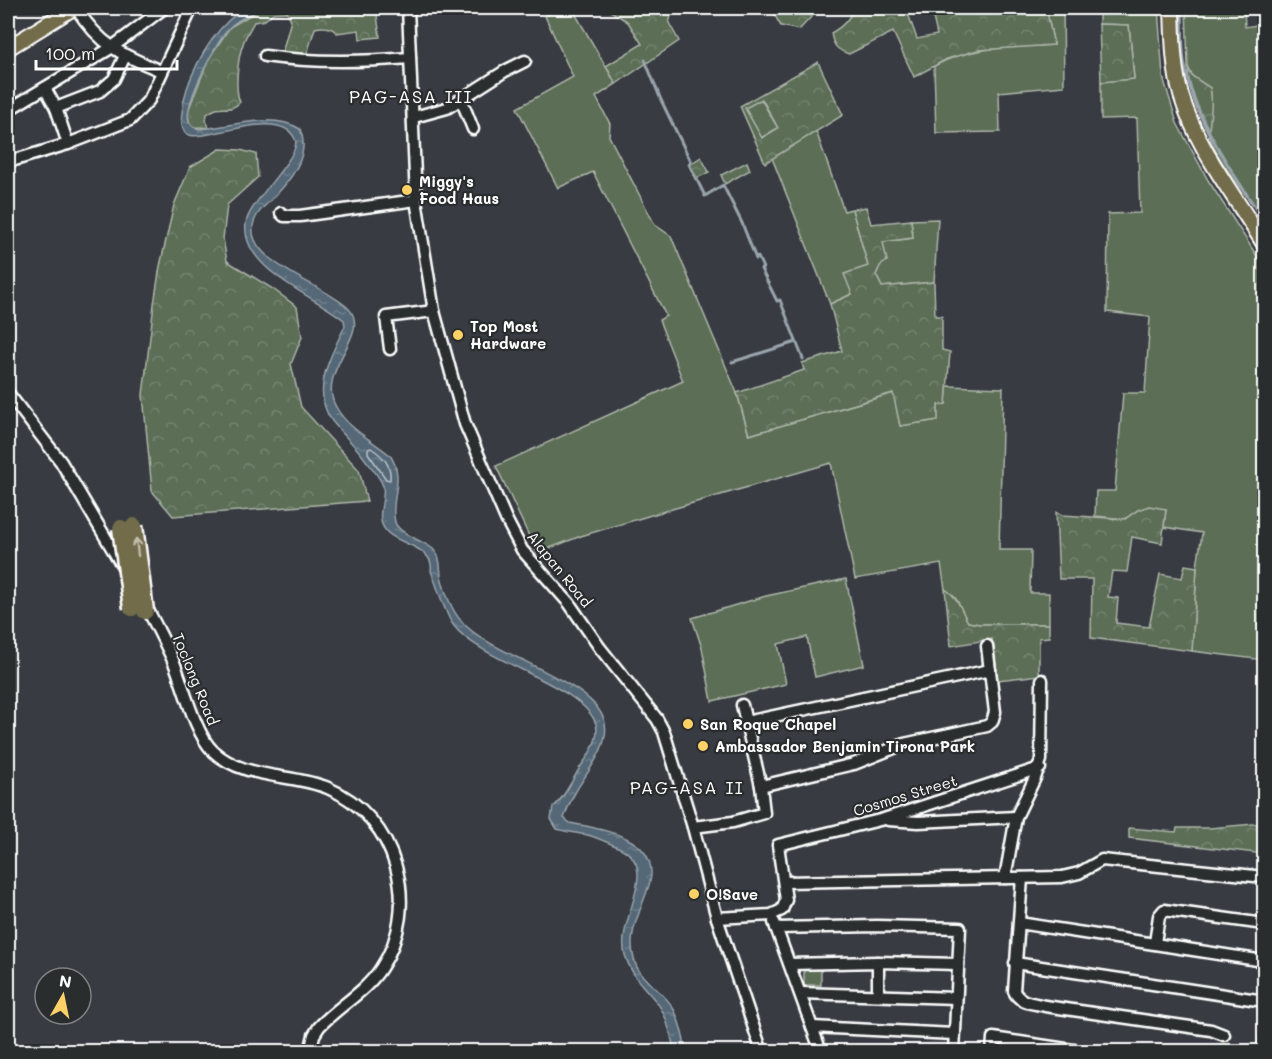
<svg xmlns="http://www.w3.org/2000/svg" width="1272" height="1059" font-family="Mali,sans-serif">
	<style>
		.green { fill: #5c6e57; stroke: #aeb6ab; stroke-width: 1.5 }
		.forest { fill: url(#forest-crowns); stroke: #aeb6ab; stroke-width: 1.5; fill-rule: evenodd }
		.water { fill: url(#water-ripples); stroke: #99a4ad; stroke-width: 1.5 }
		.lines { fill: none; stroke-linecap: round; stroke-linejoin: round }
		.shore { stroke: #bbc3c9; stroke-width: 1.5 }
		.stream { stroke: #99a4ad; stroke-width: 3 }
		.minor-casing { stroke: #fff; stroke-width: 15 }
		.major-casing { stroke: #fff; stroke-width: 18 }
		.minor { stroke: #2a2d2e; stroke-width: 10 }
		.major { stroke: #726c4b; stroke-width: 14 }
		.highway-bridge-casing { stroke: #fff; stroke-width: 21; stroke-linecap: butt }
		.highway-bridge { stroke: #726c4b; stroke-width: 16 }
		.oneway { stroke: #c0bdae }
		.poi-dot { fill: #ffd166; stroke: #2a2d2e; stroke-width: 2 }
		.labels { text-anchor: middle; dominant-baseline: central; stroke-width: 4.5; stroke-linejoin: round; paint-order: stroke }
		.poi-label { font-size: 15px; font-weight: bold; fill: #fff; stroke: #2a2d2e; text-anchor: start }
		.street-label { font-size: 15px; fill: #fff; stroke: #2a2d2e }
		.quarter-label { font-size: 18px; letter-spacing: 1.5px; fill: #fff; stroke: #2a2d2e }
	</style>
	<defs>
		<pattern id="forest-crowns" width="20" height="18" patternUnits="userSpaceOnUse" patternTransform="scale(1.5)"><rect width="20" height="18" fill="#5c6e57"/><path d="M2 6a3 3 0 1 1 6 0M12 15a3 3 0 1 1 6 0" fill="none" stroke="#748470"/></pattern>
		<pattern id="water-ripples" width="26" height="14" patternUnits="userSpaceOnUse" patternTransform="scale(1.5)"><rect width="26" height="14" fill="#556877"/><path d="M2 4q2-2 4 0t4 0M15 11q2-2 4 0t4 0" fill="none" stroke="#6e7f8b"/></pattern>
	</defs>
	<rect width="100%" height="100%" fill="#383b41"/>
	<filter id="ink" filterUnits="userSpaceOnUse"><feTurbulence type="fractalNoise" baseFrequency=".0167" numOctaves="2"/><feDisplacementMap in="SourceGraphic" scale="12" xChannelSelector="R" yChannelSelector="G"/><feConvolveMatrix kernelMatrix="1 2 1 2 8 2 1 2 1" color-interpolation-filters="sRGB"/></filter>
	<g filter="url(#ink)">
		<g class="green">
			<path d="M560,8H572L616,84L596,97L610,124L609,136L655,225L671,236L737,393L749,435L894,393L900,426L937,420L938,405L946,404L947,386L1003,388L999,550H1031L1030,593H1049V624H979L967,622C959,607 960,599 945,589L941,564L855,579L831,463L648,516L581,536L537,553L496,466L683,381L659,320L666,316L593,172L558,188L517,108L573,77L545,16Z"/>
			<path d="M1046,8H1063L1064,86L999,92L1000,132L936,133L934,66C971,46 1013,47 1054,45Z"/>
			<path d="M1099,8H1158L1163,77L1177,123L1208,180L1264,267V660L1192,651L1197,567L1202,533L1164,527L1166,509L1138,510L1125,519L1095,516L1096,491H1115L1123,393H1145L1150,317L1107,312L1108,214L1140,213L1137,118L1101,119V82L1134,78L1129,25L1099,24Z"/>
			<path d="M1186,8H1244L1245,27L1264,24V208H1255C1242,190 1214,155 1209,135C1205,119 1214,104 1210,88L1192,76L1188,67Z"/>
			<path d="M761,99L778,128L761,138L745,108Z"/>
			<path d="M816,131L844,211L852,209L868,266L852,294L830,304L772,158Z"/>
			<path d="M938,219L934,282L882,287L876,275L883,242L913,238L911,220Z"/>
			<path d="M846,579L864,665L815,677L807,637L778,644L786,684L712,701L702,648L692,618L766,596Z"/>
			<rect x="804" y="969" width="17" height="16"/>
		</g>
		<g class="forest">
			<path d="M262,8H376L380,37L360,39L359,30L337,33C331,26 323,26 315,28L307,54L282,53L291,20L287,12L273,13L265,20L254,22C250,29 245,37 243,44C238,57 234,89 240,102C232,111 225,107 216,109C213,110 210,112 207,114L206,121L209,128L194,127L189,123L188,111L209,58L230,27Z"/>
			<path d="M609,8H673L669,23L679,41L616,84L606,66L642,44L628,22L612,12Z"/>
			<path d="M765,8H812V16L799,30L781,26L774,14Z"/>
			<path d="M853,8H906L917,39L937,35L931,8H1046L1054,45L978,50L947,59L914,77L893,32L849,54C837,50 833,46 831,33C842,27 850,20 853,8Z"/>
			<path d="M1099,24L1129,25L1134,79L1101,82Z"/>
			<path d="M818,62L843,115L765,163L740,106ZM762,99L778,128L762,138L745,108Z"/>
			<path d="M1188,67L1192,76L1210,88C1214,103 1209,119 1209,135C1198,113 1188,93 1188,67Z"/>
			<path d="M220,149L240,150L256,154L258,177L227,205L223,239L227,261L273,289L297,307L302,337L291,364L301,407L359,470L367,501L173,516L152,491L143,395L154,304L160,266L174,205L190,167Z"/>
			<path d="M701,157L709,172L695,179L689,165Z"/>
			<path d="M747,162L750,170L725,184L721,175Z"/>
			<path d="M866,207L871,224L911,220L913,238L883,242L887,261L880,266L876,275L882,287L934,282L935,316H942V350L950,352L946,404L938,405V420L900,426L893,393L749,435L737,393L804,370L802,363L842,351L830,304L852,294L844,274L868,266L852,209Z"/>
			<path d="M1149,506L1166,509L1162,543L1132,537L1127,572L1112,571L1108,597L1118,598L1116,623L1149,627L1160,574L1182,578L1185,565L1197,567L1192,651L1091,638L1092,579H1059L1056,512L1062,515L1125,519L1138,510Z"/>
			<path d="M945,589C960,599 959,607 968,622L979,624H1049V637L1039,638V675L998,680L992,639L951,646Z"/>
			<path d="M1264,823V854L1129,838V828L1176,832L1177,828H1210Z"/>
		</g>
		<path class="water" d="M246,8H262C252,13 238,19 230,27C217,40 183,105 189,121C191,126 194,128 199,129C230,128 271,111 300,129C311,154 292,179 274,197C266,205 255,213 253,226C247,263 328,286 349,309C372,334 315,371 336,407C348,429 372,440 390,455C406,479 389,499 395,522C398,534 425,541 434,550C441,557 440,568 441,576C444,591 452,611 462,622C492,656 596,681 605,723C610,747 585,774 575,793C570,801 567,810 564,818L570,823C599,829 653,835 651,875C650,887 644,898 640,910C634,926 629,941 634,959C639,981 663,989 673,1008C681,1021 682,1037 687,1051H675C670,1036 668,1017 658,1004C644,986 632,978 625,955C615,919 664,867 618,847C609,843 598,838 588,835C577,833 567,832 557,829L551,819L553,807C563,801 573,778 581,766C589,756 600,738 596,724C583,685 481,662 454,626C445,615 437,585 431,571C435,546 397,545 386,531C374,517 386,502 383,486C380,477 371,467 365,459C355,445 342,434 332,421C310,391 331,355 345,326L344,320C315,296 240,269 246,223C249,201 303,155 295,139C280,105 203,144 187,134C181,129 181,120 182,113C184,83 206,42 228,21C233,16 240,12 246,8Z"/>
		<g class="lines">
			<path class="shore" d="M371,448C383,456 392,465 390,480L386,479L368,453V449Z"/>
			<g class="stream">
				<path d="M1182,8C1183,28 1181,51 1186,72C1199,127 1234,174 1264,221"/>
				<path d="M645,60L661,100L691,162L689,164L705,196L723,185L742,223L756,259L758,257L763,268L761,269L777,301L780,300L803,359"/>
				<path d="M732,362L796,342"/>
				<path d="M1261,957L1264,931"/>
				<path d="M1258,996L1260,964"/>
				<path d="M1258,1052L1262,1004"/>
			</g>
			<defs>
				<g id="minor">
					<path d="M76,8C101,46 120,54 161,71"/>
					<path d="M408,8L416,200L434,311L465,424L506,519L522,550L569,603L600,648L657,719L664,732L693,827L717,918L762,1052"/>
					<path d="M265,56C313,63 362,62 410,58"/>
					<path d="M45,88L56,108L68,144"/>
					<path d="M461,99L473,129"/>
					<path d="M56,108L100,91L114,79L125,56"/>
					<path d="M8,110L111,48L164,8"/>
					<path d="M414,117L447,108L505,71L525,61"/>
					<path d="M8,162L68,144L130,120L149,100L192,8"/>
					<path d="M281,213L284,216H300L416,200"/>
					<path d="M390,349L386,317L434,311"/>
					<path d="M8,393L61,462L123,567"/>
					<path d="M145,604C155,624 166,644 175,665C184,688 196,735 213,751C244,780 291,773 328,788C397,817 422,907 381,968C365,993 338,1006 319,1027L314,1035L310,1052"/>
					<path d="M746,722L990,670"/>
					<path d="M761,786L854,764L904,744L987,726L992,722L995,712L987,646"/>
					<path d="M888,820L918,822L1016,817"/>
					<path d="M693,827L733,822L764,813L761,786L742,705"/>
					<path d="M1005,878L1016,817L1035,778L1041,760L1042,680"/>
					<path d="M1022,878L1014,991C1019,1003 1033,1003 1045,1006L1211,1030L1224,1035"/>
					<path d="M784,882L1062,877L1079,873L1102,860L1264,877"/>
					<path d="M717,918L771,915L782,910L786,900L778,845L884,819L1040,768"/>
					<path d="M774,922L821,1052"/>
					<path d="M1019,923L1264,961"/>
					<path d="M776,928L877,926L960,928L954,1052"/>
					<path d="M1155,943L1159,916L1164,910L1264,924"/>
					<path d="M878,962V995"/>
					<path d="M1015,963L1264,1001"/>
					<path d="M790,964L878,962L958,964"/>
					<path d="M800,993L956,998"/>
					<path d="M812,1027L954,1034"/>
					<path d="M992,1052L993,1038L1086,1052"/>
				</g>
				<g id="major">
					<path d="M1172,8C1173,36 1173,67 1181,95C1197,149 1235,196 1264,244"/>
					<path d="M8,48L73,8"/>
				</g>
			</defs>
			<use href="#minor" class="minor-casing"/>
			<use href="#major" class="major-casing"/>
			<use href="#minor" class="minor"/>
			<use href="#major" class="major"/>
			<defs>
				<g id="highway-bridge">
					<path d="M134,526L145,611"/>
					<path d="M121,528L132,608"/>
				</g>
			</defs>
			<use href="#highway-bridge" class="highway-bridge-casing"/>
			<use href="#highway-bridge" class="highway-bridge"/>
		</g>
		<defs><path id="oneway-shaft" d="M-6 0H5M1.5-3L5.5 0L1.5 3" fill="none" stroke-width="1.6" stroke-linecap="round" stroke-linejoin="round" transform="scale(1.5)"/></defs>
		<use class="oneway" href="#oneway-shaft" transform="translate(137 547) rotate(-97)"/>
	</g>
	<g class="poi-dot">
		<circle cx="407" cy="190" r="6"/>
		<circle cx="458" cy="335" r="6"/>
		<circle cx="688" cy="724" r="6"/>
		<circle cx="703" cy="746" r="6"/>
		<circle cx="694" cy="894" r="6"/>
	</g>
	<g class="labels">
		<g class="poi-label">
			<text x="419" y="181">Miggy's<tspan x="419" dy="17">Food Haus</tspan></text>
			<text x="470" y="326">Top Most<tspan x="470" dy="17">Hardware</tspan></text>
			<text x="700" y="724">San Roque Chapel</text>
			<text x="715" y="746">Ambassador Benjamin Tirona Park</text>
			<text x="706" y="894">O!Save</text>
		</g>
		<g class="street-label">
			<text transform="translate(560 569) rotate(51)">Alapan Road</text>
			<text transform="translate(196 679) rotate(68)">Toclong Road</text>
			<text transform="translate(905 795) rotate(-17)">Cosmos Street</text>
		</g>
		<g class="quarter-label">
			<text x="411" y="96">PAG-ASA III</text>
			<text x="687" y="787">PAG-ASA II</text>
		</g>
	</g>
	<rect width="1272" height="1059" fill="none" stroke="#2a2d2e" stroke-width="30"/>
	<rect x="15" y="15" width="1242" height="1029" fill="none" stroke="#fff" stroke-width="2" filter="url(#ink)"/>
	<g transform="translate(63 996) rotate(9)"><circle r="28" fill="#2a2d2e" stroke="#7f8182" stroke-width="1.5"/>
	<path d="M0-4.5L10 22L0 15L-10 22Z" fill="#ffd166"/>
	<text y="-9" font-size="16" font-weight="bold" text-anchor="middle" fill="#ffffff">N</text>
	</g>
	<path d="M36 60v9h141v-9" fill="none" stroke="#ffffff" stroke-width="3"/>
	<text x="45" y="60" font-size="18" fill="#ffffff" stroke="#2a2d2e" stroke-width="4.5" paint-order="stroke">100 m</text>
</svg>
